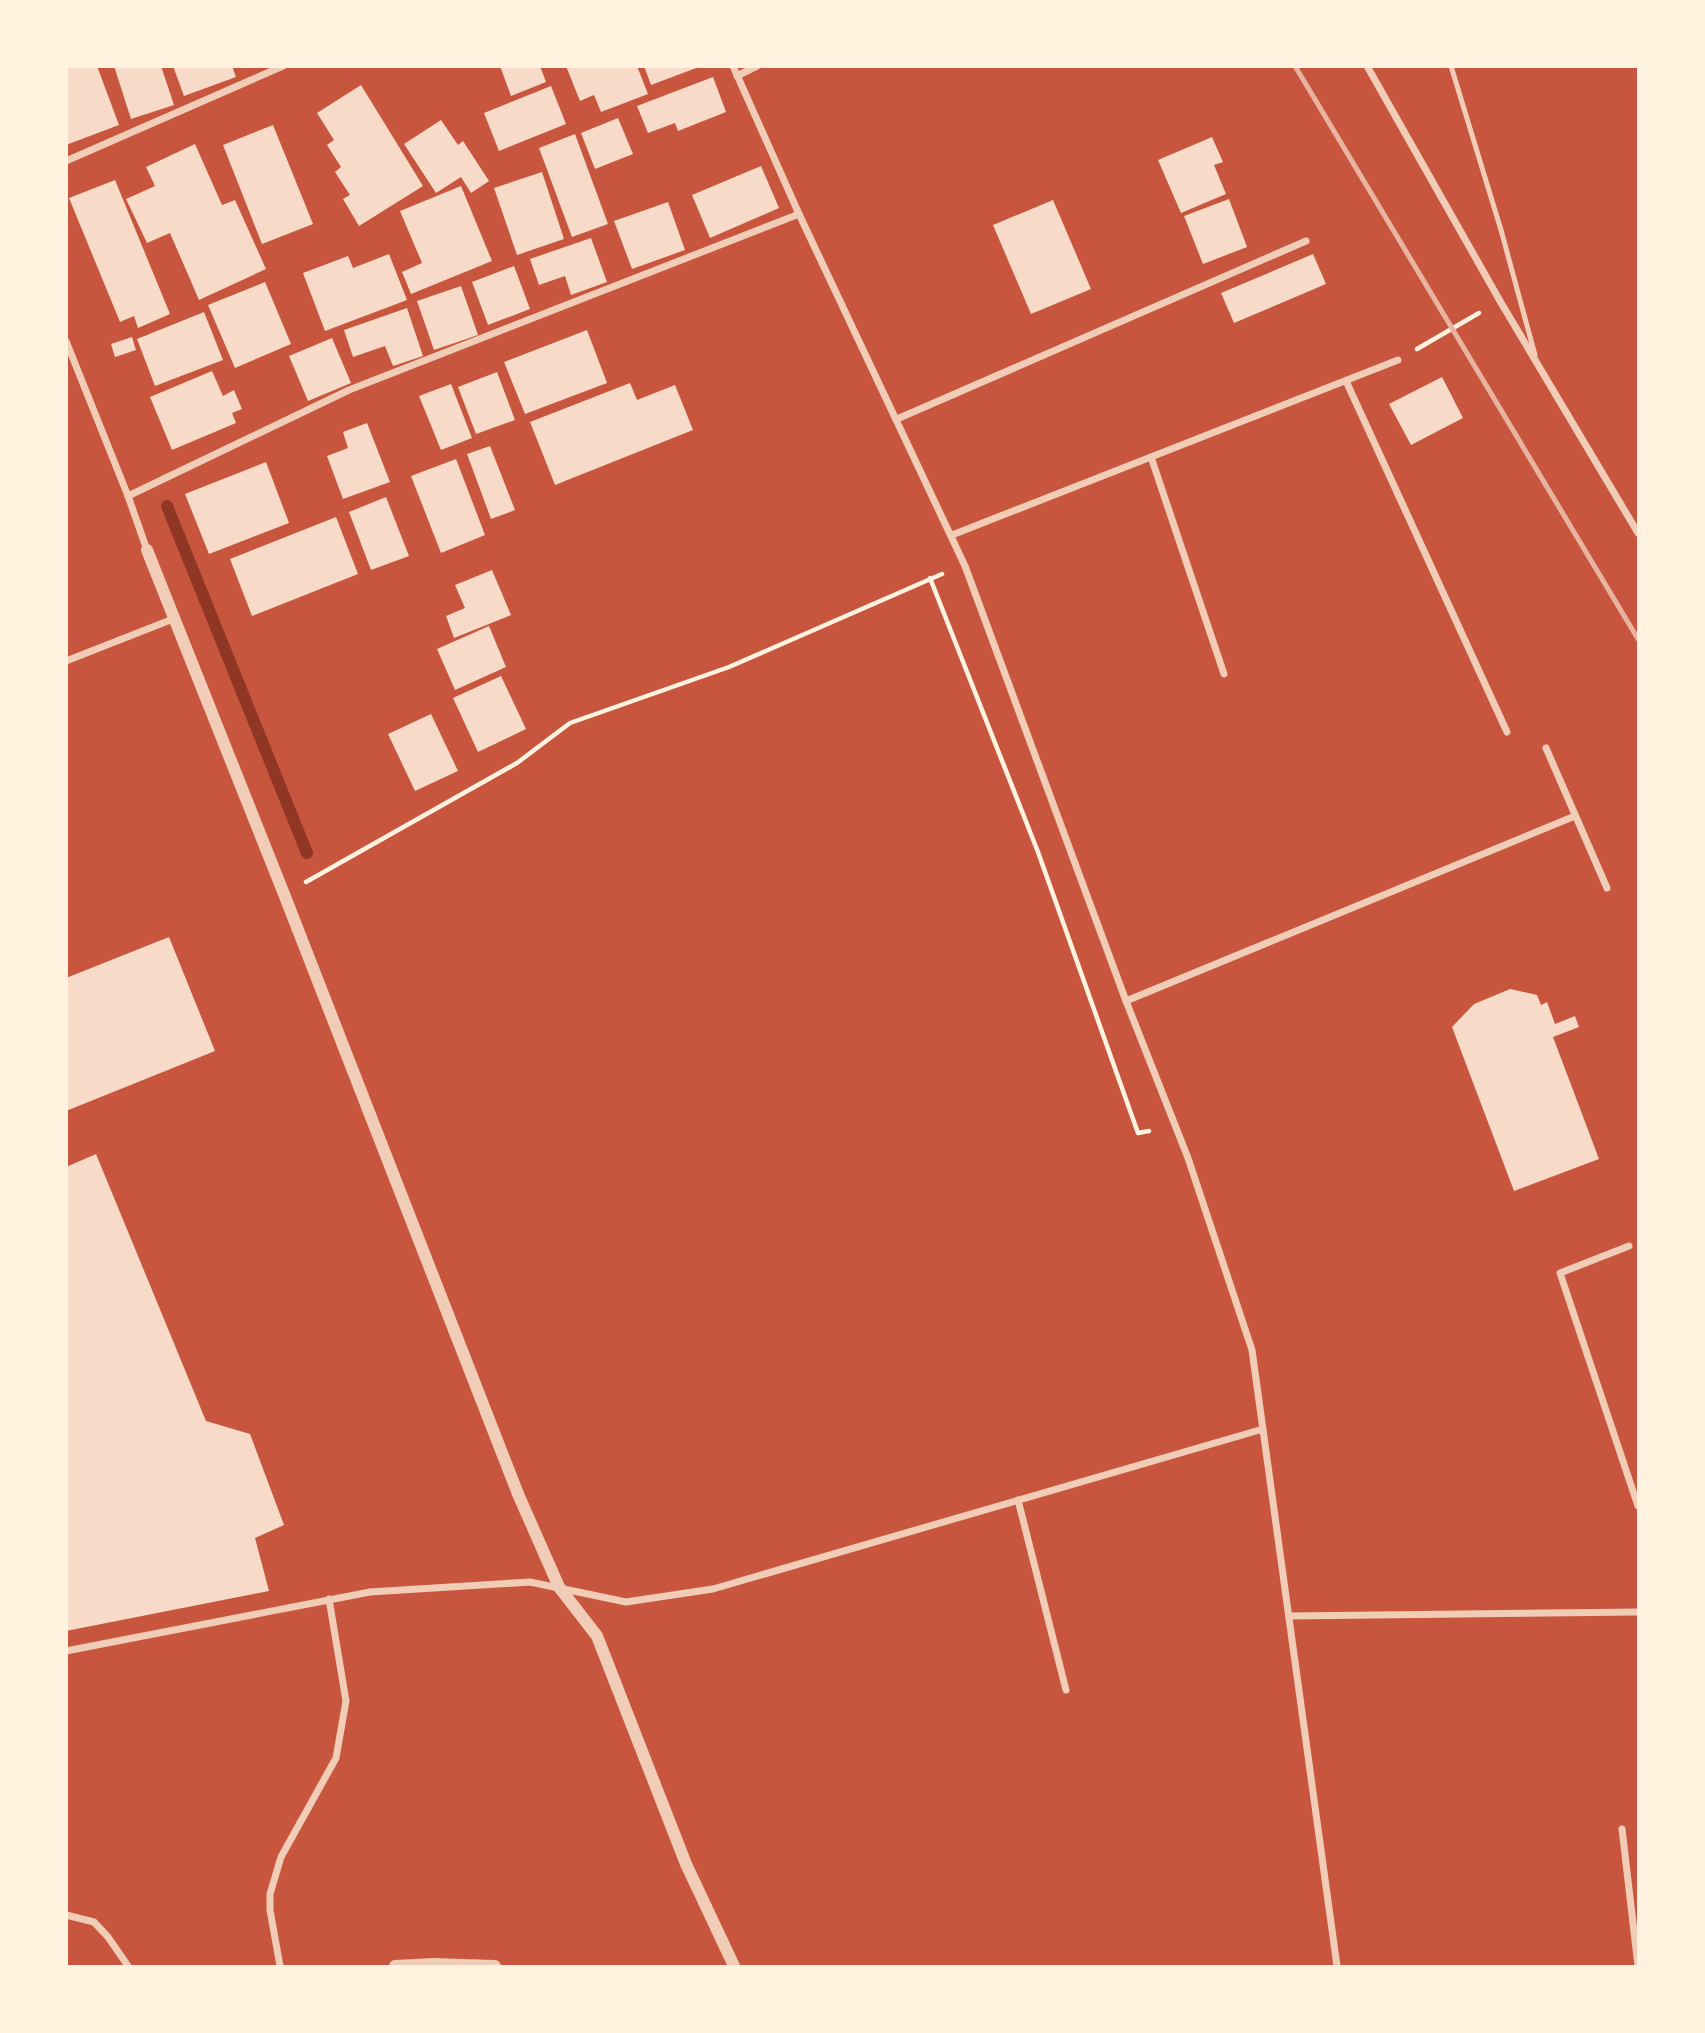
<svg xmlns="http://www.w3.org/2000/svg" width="1705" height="2033" font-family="Mulish,sans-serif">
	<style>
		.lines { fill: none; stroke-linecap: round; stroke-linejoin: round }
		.stream { stroke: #8f3625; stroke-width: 12 }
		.building { fill: #f7dbc8 }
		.path { stroke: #fff3e0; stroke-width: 4.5 }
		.service { stroke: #f1ccb7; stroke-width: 5 }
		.minor { stroke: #f1ccb7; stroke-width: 7 }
		.tertiary { stroke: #f1ccb7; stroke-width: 12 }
		.rail { stroke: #e9b49f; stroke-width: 5 }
	</style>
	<rect width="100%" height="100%" fill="#c8553d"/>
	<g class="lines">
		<path class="stream" d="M167,506L307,853"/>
	</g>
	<g class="building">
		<path d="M66,66H97L119,125L66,145Z"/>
		<path d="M114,66H161L174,105L131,119Z"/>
		<path d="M173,66H232L236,77L184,96Z"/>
		<path d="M500,66H540L546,82L511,96Z"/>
		<path d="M566,66H637L648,94L601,112L594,95L580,101Z"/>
		<path d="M644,66H699V67L651,85Z"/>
		<path d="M713,77L726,112L678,131L675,123L648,133L637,106Z"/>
		<path d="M361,85L423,186L359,226L343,199L350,195L335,172L341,167L327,145L334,140L317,113Z"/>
		<path d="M551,86L566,124L499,151L484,113Z"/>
		<path d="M618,118L633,154L595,169L581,133Z"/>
		<path d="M441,120L458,145L463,141L489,181L471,193L461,177L436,193L404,144Z"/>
		<path d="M273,125L313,224L262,244L223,145Z"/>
		<path d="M575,134L608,224L572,237L539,148Z"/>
		<path d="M1212,137L1223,162L1214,165L1226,194L1181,213L1158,160Z"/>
		<path d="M195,144L222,205L235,200L266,269L199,300L170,233L147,243L126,199L155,186L146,167Z"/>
		<path d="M761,166L779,208L710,238L692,195Z"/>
		<path d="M542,172L564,239L517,255L494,188Z"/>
		<path d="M115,180L170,314L138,328L134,316L120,322L69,198Z"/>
		<path d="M461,186L492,261L411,294L402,272L422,263L400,211Z"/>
		<path d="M1229,199L1247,247L1203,264L1184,216Z"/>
		<path d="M1053,200L1091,289L1031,314L993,225Z"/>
		<path d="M668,202L685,250L632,269L614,221Z"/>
		<path d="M591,238L607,282L571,295L565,276L539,285L530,259Z"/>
		<path d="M389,254L407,300L325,331L303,273L348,256L353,268Z"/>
		<path d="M1313,254L1326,284L1234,323L1221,293Z"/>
		<path d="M514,266L530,309L488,325L472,282Z"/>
		<path d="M265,282L291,344L235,368L208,305Z"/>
		<path d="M461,286L478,335L434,350L417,301Z"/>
		<path d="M407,308L423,356L393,366L385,346L353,357L344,330Z"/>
		<path d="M204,312L223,360L155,386L137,339Z"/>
		<path d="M587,330L607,383L525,414L504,362Z"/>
		<path d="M132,337L136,350L115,357L111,344Z"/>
		<path d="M332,338L351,383L308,401L289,356Z"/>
		<path d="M212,371L223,396L234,390L242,409L232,413L236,423L172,450L150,397Z"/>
		<path d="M497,372L515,420L476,434L458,387Z"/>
		<path d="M1442,377L1463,418L1411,445L1389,404Z"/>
		<path d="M630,383L637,400L675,385L693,430L555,485L530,422Z"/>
		<path d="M451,384L472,438L441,450L419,396Z"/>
		<path d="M367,423L390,482L343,499L327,456L348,448L343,432Z"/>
		<path d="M490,446L515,510L491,519L467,454Z"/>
		<path d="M456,459L485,535L441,553L411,476Z"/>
		<path d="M266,462L289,523L209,554L185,494Z"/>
		<path d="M386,497L409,556L371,570L349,512Z"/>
		<path d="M336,517L358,574L252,616L230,559Z"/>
		<path d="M492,570L511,615L454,638L446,616L465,608L455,585Z"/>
		<path d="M489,626L506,667L455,690L437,649Z"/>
		<path d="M501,676L526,729L478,752L453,698Z"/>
		<path d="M431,714L458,771L415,791L388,734Z"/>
		<path d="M169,937L215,1051L66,1111V978Z"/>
		<path d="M1510,989L1537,995L1541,1005L1547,1002L1555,1024L1575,1016L1579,1027L1553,1037L1599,1159L1514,1191L1452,1027L1474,1004Z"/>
		<path d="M96,1154L206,1421L250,1434L284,1525L255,1538L269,1591L66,1631V1167Z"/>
	</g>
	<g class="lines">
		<g class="path">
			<path d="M1417,349L1479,313"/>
			<path d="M930,578L1038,852L1138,1133L1149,1131"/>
			<path d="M306,882L517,763L570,723L729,667L942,574"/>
		</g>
		<path class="service" d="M1451,66L1501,230L1535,355"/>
		<g class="minor">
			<path d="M733,66L799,214L965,566L1126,1001L1188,1158L1252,1350L1337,1966"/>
			<path d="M1367,66L1500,301L1638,533"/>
			<path d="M737,76L757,66"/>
			<path d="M66,161L283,66"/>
			<path d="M66,341L128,496L147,550"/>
			<path d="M1346,381L1507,732"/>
			<path d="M897,419L1306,241"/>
			<path d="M1151,457L1224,674"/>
			<path d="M128,496L349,390L799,214"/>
			<path d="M952,535L1398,360"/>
			<path d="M66,661L173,619"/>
			<path d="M1546,748L1607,888"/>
			<path d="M1126,1001L1575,816"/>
			<path d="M1629,1246L1560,1273L1638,1506"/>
			<path d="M1018,1500L1066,1690"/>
			<path d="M1289,1616L1638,1612"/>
			<path d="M66,1651L370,1592L530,1582L626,1602L713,1589L1263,1429"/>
			<path d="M1622,1829L1638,1966"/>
			<path d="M66,1915L94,1922L108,1937L128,1966"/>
			<path d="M280,1966L270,1910V1894L281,1857L336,1758L346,1701L329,1599"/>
		</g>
		<g class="tertiary">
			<path d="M147,550L284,894L518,1494L559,1587L597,1636L686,1864L734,1966"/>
			<path d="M395,1966L433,1964L495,1966"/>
		</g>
		<path class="rail" d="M1295,66L1638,639"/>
	</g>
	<rect width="1705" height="2033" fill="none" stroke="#fff3e0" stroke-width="136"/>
</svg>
